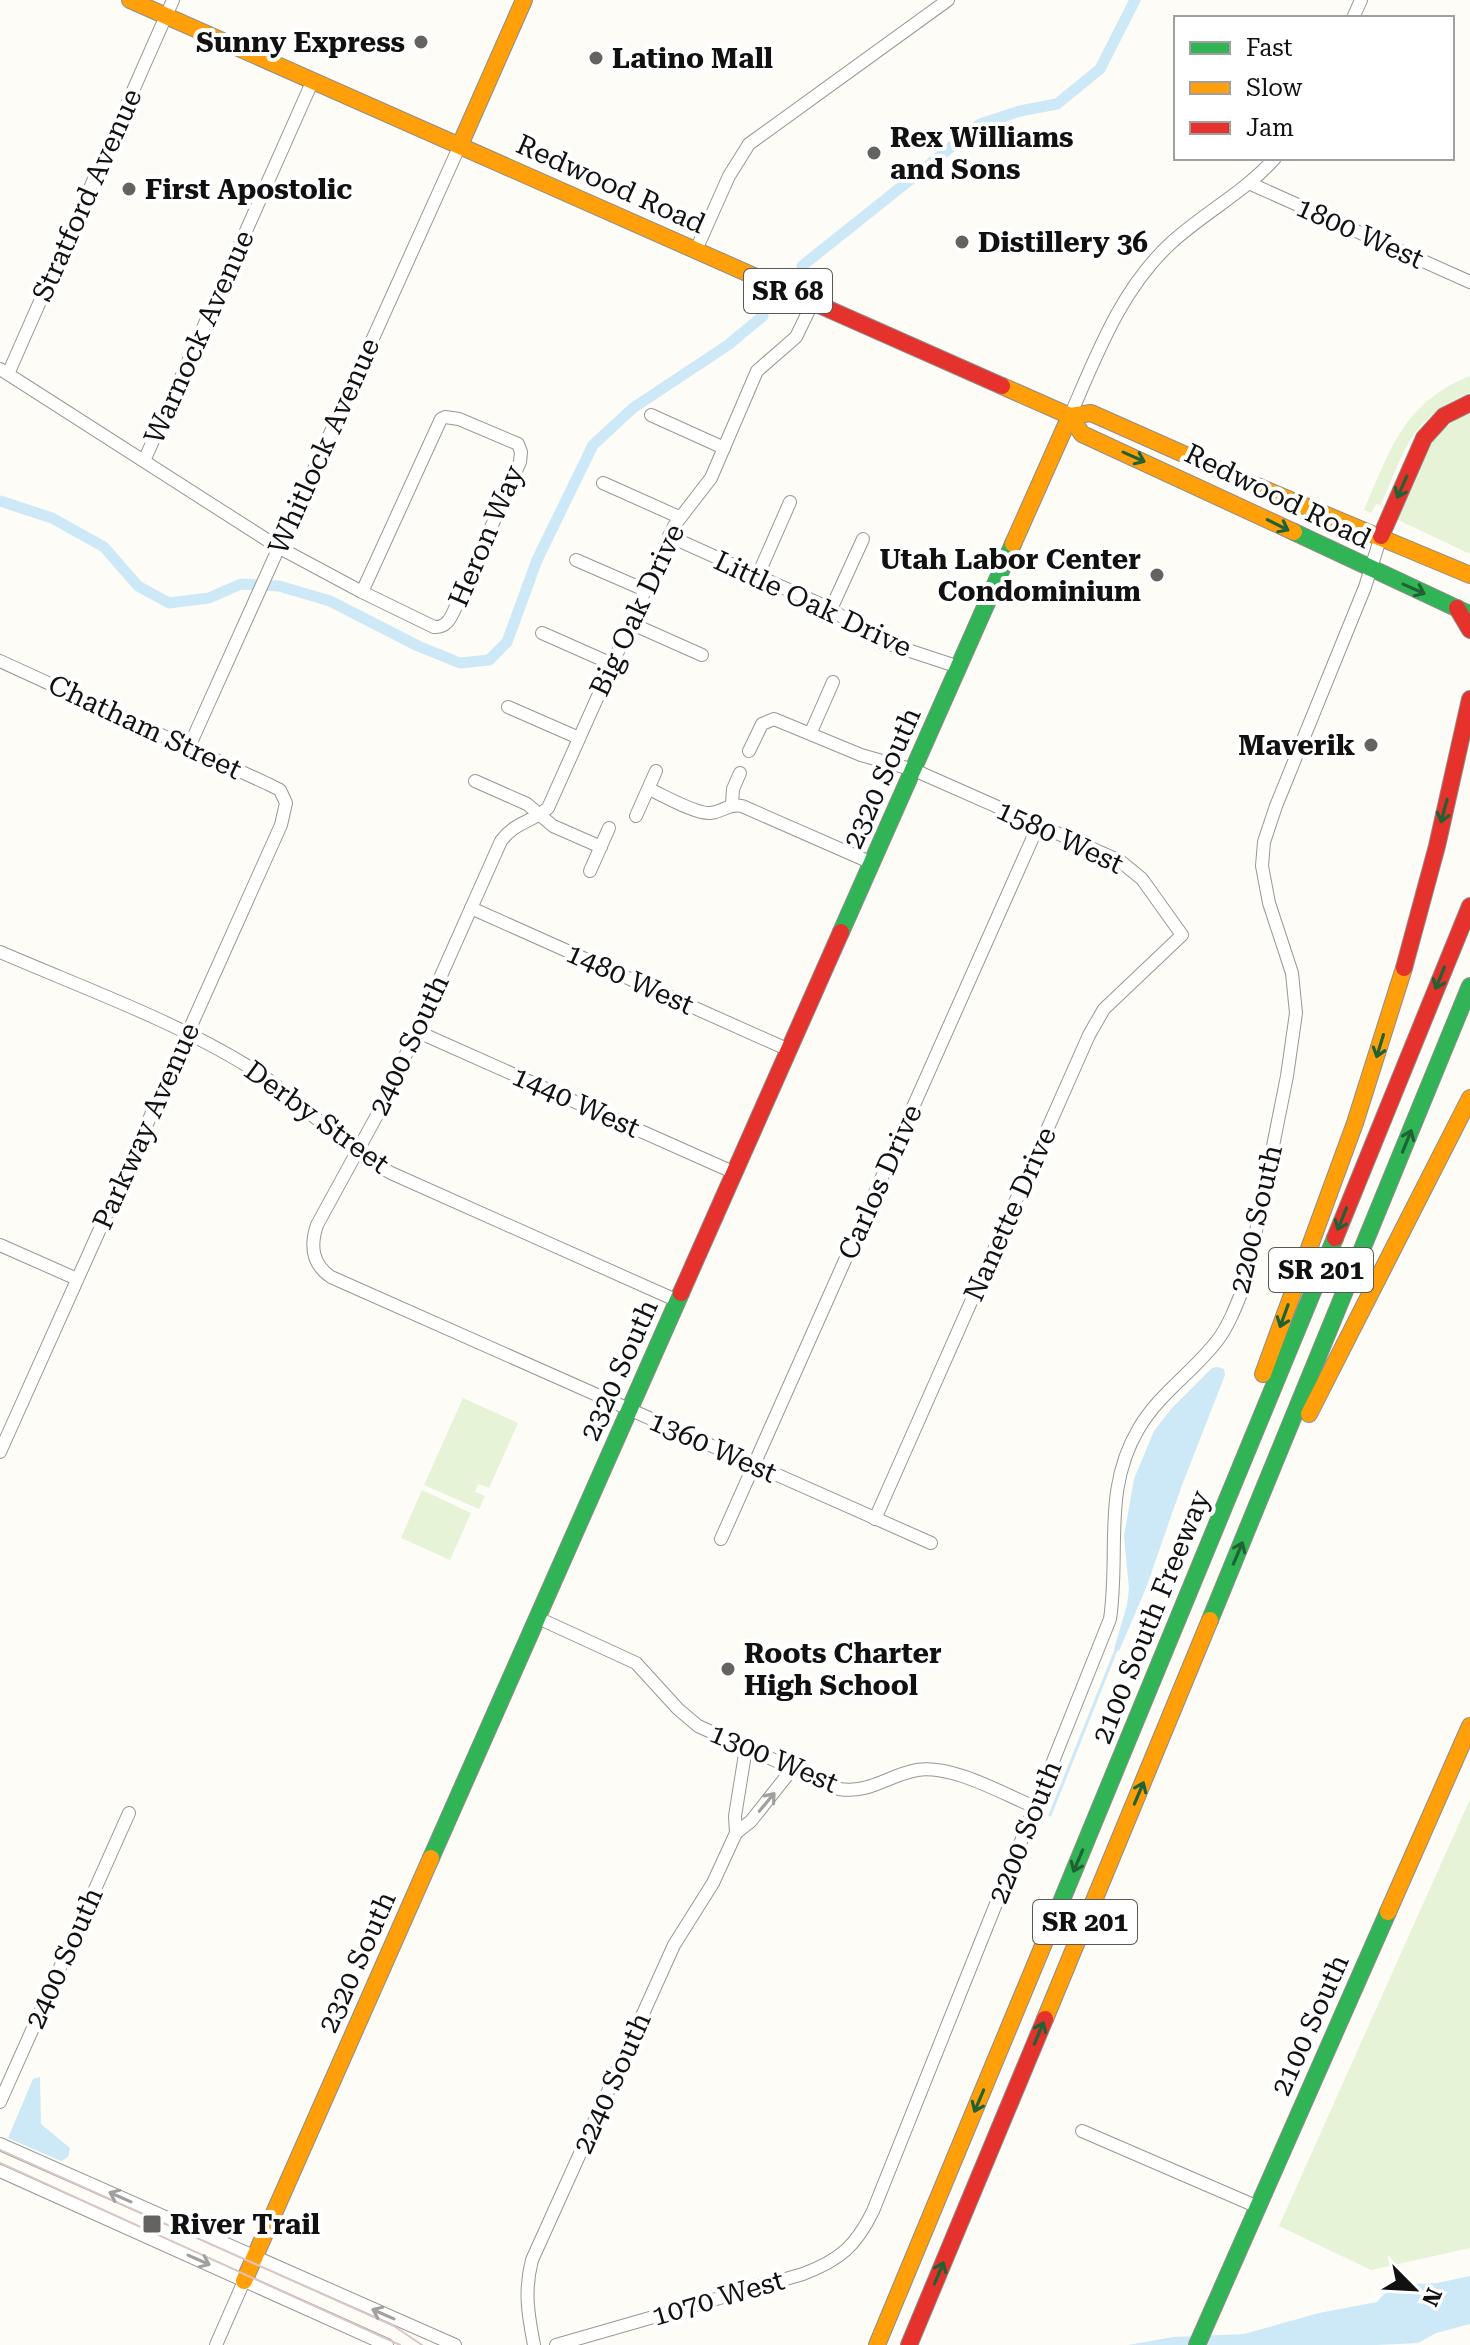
<svg xmlns="http://www.w3.org/2000/svg" width="1470" height="2345" font-family="'Roboto Serif',serif">
	<style>
		.green { fill: #e7f3d7 }
		.water { fill: #cde8f7 }
		.lines { fill: none; stroke-linecap: round; stroke-linejoin: round }
		.stream { stroke: #cde8f7; stroke-width: 3 }
		.canal { stroke: #cde8f7; stroke-width: 11 }
		.street-casing { stroke: #979795; stroke-width: 14 }
		.fast-casing { stroke: #8e8d8b; stroke-width: 18 }
		.slow-casing { stroke: #8e8d8b; stroke-width: 18 }
		.jam-casing { stroke: #8e8d8b; stroke-width: 18 }
		.street { stroke: #fffffe; stroke-width: 12 }
		.fast { stroke: #30b455; stroke-width: 16 }
		.slow { stroke: #ff9f0a; stroke-width: 16 }
		.jam { stroke: #e5322d; stroke-width: 16 }
		.tram { stroke: #d9c6c7; stroke-width: 2 }
		.oneway { stroke: #206233 }
		.oneway2 { stroke: #a0a09f }
		.poi-dot { fill: #646362; stroke: #fff; stroke-width: 3 }
		.labels { text-anchor: middle; dominant-baseline: central; stroke-width: 8; stroke-linejoin: round; paint-order: stroke }
		.shield { fill: #fff; stroke: #585858; stroke-width: 2 }
		.shield-label { font-size: 26px; font-weight: bold; fill: #111 }
		.poi-label { font-size: 28px; font-weight: bold; fill: #111; stroke: #fff; text-anchor: start }
		.street-label { font-size: 28px; fill: #111; stroke: #fff }
	</style>
	<rect width="100%" height="100%" fill="#fdfcf7"/>
	<g class="green">
		<path d="M1470,376V393C1411,416 1404,452 1381,505L1376,504L1371,513L1364,510C1391,449 1403,403 1470,376Z"/>
		<path d="M1470,409V554L1396,519L1432,438Z"/>
		<path d="M463,1398L518,1423L489,1488L478,1484L475,1492L485,1496L479,1509L424,1485Z"/>
		<path d="M422,1490L471,1513L450,1560L401,1538Z"/>
		<path d="M1470,1799V2248L1371,2270L1279,2226Z"/>
	</g>
	<g class="water">
		<path d="M1218,1367L1224,1369L1225,1375L1182,1485L1146,1588L1119,1651L1114,1649L1127,1605L1129,1589L1124,1536L1134,1479L1154,1431L1172,1408L1212,1368Z"/>
		<path d="M40,2077L41,2124L70,2148L68,2157L61,2161L8,2138L30,2086L33,2079Z"/>
		<path d="M1470,2276V2324L1436,2333L1418,2343L1377,2345H1128L1173,2337L1244,2334L1319,2313L1377,2302C1396,2278 1411,2286 1437,2283C1448,2281 1459,2278 1470,2276Z"/>
	</g>
	<g class="lines">
		<path class="stream" d="M1050,1815L1116,1650"/>
		<g class="canal">
			<path d="M802,266L980,124L1020,111L1057,104L1100,69L1135,0"/>
			<path d="M0,501L52,518L104,547L138,586L169,603L209,598L241,584L279,586L330,601L418,646L460,663L489,660L507,642L537,560L593,445L633,408L728,345L763,316"/>
		</g>
		<defs>
			<g id="street">
				<path d="M1353,18L1361,0"/>
				<path d="M1251,184L1470,282"/>
				<path d="M696,250L729,176L749,144L948,0"/>
				<path d="M813,302L796,337L757,371L711,478L674,526L548,808C532,822 515,822 501,841L387,1097L317,1225C310,1246 312,1264 331,1277L931,1543"/>
				<path d="M0,369L278,547L362,592L434,627C448,628 452,615 457,604L520,462L521,452L518,444L459,419L445,417L441,419L362,592"/>
				<path d="M8,374L173,0"/>
				<path d="M651,415L724,448"/>
				<path d="M1070,416C1097,354 1121,289 1171,243C1205,212 1245,192 1275,158"/>
				<path d="M144,461L313,80"/>
				<path d="M603,483L679,517"/>
				<path d="M669,536L831,609L874,639L959,667"/>
				<path d="M576,560L645,590"/>
				<path d="M758,575L790,502"/>
				<path d="M831,609L863,539"/>
				<path d="M630,623L702,655"/>
				<path d="M542,633L612,664"/>
				<path d="M0,661L268,784L280,790L286,803L281,825L0,1452"/>
				<path d="M508,707L579,738"/>
				<path d="M811,732L833,682"/>
				<path d="M189,747L460,145"/>
				<path d="M749,751L762,724L774,719L861,755L914,770L1120,861L1142,879L1182,935L1104,1009L1089,1035L875,1519"/>
				<path d="M475,781L527,804L553,826L601,847"/>
				<path d="M649,789C663,795 695,814 710,813C723,812 729,803 742,806L872,863"/>
				<path d="M732,804L733,789L740,773"/>
				<path d="M636,816L656,771"/>
				<path d="M590,871L609,828"/>
				<path d="M471,908L789,1050"/>
				<path d="M0,952C81,987 175,1021 249,1067C300,1098 338,1145 391,1173L678,1301"/>
				<path d="M416,1031L735,1173"/>
				<path d="M0,1245L77,1279"/>
				<path d="M721,1539L1038,826"/>
				<path d="M538,1618L636,1663L678,1709L698,1726L839,1789C869,1794 889,1775 917,1770C952,1764 1003,1794 1035,1807"/>
				<path d="M736,1833L735,1816L746,1748"/>
				<path d="M0,2102L129,1813"/>
				<path d="M1082,2131L1258,2207"/>
				<path d="M0,2144L455,2345"/>
				<path d="M0,2171L387,2345"/>
				<path d="M216,2345L244,2281"/>
				<path d="M534,2345C528,2314 524,2291 532,2260L674,1945L713,1883L736,1833L751,1821L793,1768"/>
				<path d="M556,2345L803,2274C840,2260 856,2246 873,2211L1110,1619C1120,1551 1102,1490 1139,1428C1159,1394 1193,1372 1217,1341C1230,1324 1238,1301 1246,1281L1287,1076L1296,1013L1292,973L1269,903L1262,866L1264,842L1276,806L1365,587L1381,536"/>
			</g>
			<g id="fast">
				<path d="M1294,532L1467,613"/>
				<path d="M841,932L1013,544"/>
				<path d="M1210,1620L1470,986"/>
				<path d="M431,1858L681,1293"/>
				<path d="M1047,1936L1335,1238"/>
				<path d="M1197,2345L1388,1912"/>
			</g>
			<g id="slow">
				<path d="M130,0L756,277"/>
				<path d="M460,145L524,0"/>
				<path d="M1002,386L1070,416L1082,434L1294,532"/>
				<path d="M1070,416L1091,413L1233,476L1470,575"/>
				<path d="M1013,544L1070,416"/>
				<path d="M1263,1374L1355,1123L1404,968"/>
				<path d="M1309,1414L1470,1098"/>
				<path d="M1388,1912L1470,1726"/>
				<path d="M1045,2019L1210,1620"/>
				<path d="M244,2281L431,1858"/>
				<path d="M877,2345L1047,1936"/>
			</g>
			<g id="jam">
				<path d="M756,277L1002,386"/>
				<path d="M1381,536L1424,438L1444,416L1470,403"/>
				<path d="M1457,608L1470,630"/>
				<path d="M1404,968L1437,846L1470,699"/>
				<path d="M1335,1238L1470,906"/>
				<path d="M681,1293L841,932"/>
				<path d="M909,2345L1045,2019"/>
			</g>
		</defs>
		<use href="#street" class="street-casing"/>
		<use href="#fast" class="fast-casing"/>
		<use href="#slow" class="slow-casing"/>
		<use href="#jam" class="jam-casing"/>
		<use href="#street" class="street"/>
		<use href="#fast" class="fast"/>
		<use href="#slow" class="slow"/>
		<use href="#jam" class="jam"/>
		<g class="tram">
			<path d="M0,2150L394,2326L422,2345"/>
			<path d="M0,2163L400,2345"/>
		</g>
	</g>
	<defs><path id="oneway-shaft" d="M-6 0H5M1.5-3L5.5 0L1.5 3" fill="none" stroke-width="1.6" stroke-linecap="round" stroke-linejoin="round" transform="scale(2)"/></defs>
	<g class="oneway">
		<use href="#oneway-shaft" transform="translate(1134 457) rotate(24)"/>
		<use href="#oneway-shaft" transform="translate(1402 487) rotate(114)"/>
		<use href="#oneway-shaft" transform="translate(1278 525) rotate(27)"/>
		<use href="#oneway-shaft" transform="translate(1414 589) rotate(24)"/>
		<use href="#oneway-shaft" transform="translate(1444 811) rotate(105)"/>
		<use href="#oneway-shaft" transform="translate(1440 978) rotate(112)"/>
		<use href="#oneway-shaft" transform="translate(1380 1046) rotate(107)"/>
		<use href="#oneway-shaft" transform="translate(1407 1141) rotate(-68)"/>
		<use href="#oneway-shaft" transform="translate(1342 1219) rotate(112)"/>
		<use href="#oneway-shaft" transform="translate(1284 1316) rotate(110)"/>
		<use href="#oneway-shaft" transform="translate(1238 1553) rotate(-67)"/>
		<use href="#oneway-shaft" transform="translate(1139 1793) rotate(-67)"/>
		<use href="#oneway-shaft" transform="translate(1078 1861) rotate(113)"/>
		<use href="#oneway-shaft" transform="translate(1039 2033) rotate(-67)"/>
		<use href="#oneway-shaft" transform="translate(979 2101) rotate(113)"/>
		<use href="#oneway-shaft" transform="translate(939 2273) rotate(-67)"/>
	</g>
	<g class="oneway2">
		<use href="#oneway-shaft" transform="translate(767 1802) rotate(-50)"/>
		<use href="#oneway-shaft" transform="translate(120 2197) rotate(-156)"/>
		<use href="#oneway-shaft" transform="translate(199 2260) rotate(24)"/>
		<use href="#oneway-shaft" transform="translate(383 2314) rotate(-156)"/>
	</g>
	<g class="poi-dot">
		<circle cx="421" cy="42" r="8"/>
		<circle cx="596" cy="58" r="8"/>
		<circle cx="874" cy="153" r="8"/>
		<circle cx="129" cy="189" r="8"/>
		<circle cx="962" cy="242" r="8"/>
		<circle cx="1157" cy="575" r="8"/>
		<circle cx="1371" cy="745" r="8"/>
		<circle cx="728" cy="1669" r="8"/>
		<rect x="142" y="2214" width="20" height="20" rx="4"/>
	</g>
	<g class="labels">
		<g class="shield">
			<rect x="744" y="269" width="88" height="44" rx="6"/>
			<rect x="1269" y="1248" width="104" height="44" rx="6"/>
			<rect x="1033" y="1900" width="104" height="44" rx="6"/>
		</g>
		<g class="shield-label">
			<text x="788" y="291">SR 68</text>
			<text x="1321" y="1270">SR 201</text>
			<text x="1085" y="1922">SR 201</text>
		</g>
		<g class="poi-label">
			<text x="405" y="42" text-anchor="end">Sunny Express</text>
			<text x="612" y="58">Latino Mall</text>
			<text x="890" y="137">Rex Williams<tspan x="890" dy="32">and Sons</tspan></text>
			<text x="145" y="189">First Apostolic</text>
			<text x="978" y="242">Distillery 36</text>
			<text x="1141" y="559" text-anchor="end">Utah Labor Center<tspan x="1141" dy="32">Condominium</tspan></text>
			<text x="1355" y="745" text-anchor="end">Maverik</text>
			<text x="744" y="1653">Roots Charter<tspan x="744" dy="32">High School</tspan></text>
			<text x="170" y="2224">River Trail</text>
		</g>
		<g class="street-label">
			<text transform="translate(611 184) rotate(24)">Redwood Road</text>
			<text transform="translate(87 195) rotate(-66)">Stratford Avenue</text>
			<text transform="translate(1360 233) rotate(24)">1800 West</text>
			<text transform="translate(199 337) rotate(-66)">Warnock Avenue</text>
			<text transform="translate(324 446) rotate(-66)">Whitlock Avenue</text>
			<text transform="translate(1278 496) rotate(26)">Redwood Road</text>
			<text transform="translate(486 536) rotate(-67)">Heron Way</text>
			<text transform="translate(813 604) rotate(25)">Little Oak Drive</text>
			<text transform="translate(637 610) rotate(-65)">Big Oak Drive</text>
			<text transform="translate(145 727) rotate(25)">Chatham Street</text>
			<text transform="translate(882 778) rotate(-66)">2320 South</text>
			<text transform="translate(1060 837) rotate(25)">1580 West</text>
			<text transform="translate(630 979) rotate(24)">1480 West</text>
			<text transform="translate(409 1045) rotate(-65)">2400 South</text>
			<text transform="translate(576 1102) rotate(24)">1440 West</text>
			<text transform="translate(317 1117) rotate(36)">Derby Street</text>
			<text transform="translate(146 1126) rotate(-66)">Parkway Avenue</text>
			<text transform="translate(880 1182) rotate(-66)">Carlos Drive</text>
			<text transform="translate(1010 1214) rotate(-66)">Nanette Drive</text>
			<text transform="translate(1256 1219) rotate(-77)">2200 South</text>
			<text transform="translate(619 1370) rotate(-66)">2320 South</text>
			<text transform="translate(713 1447) rotate(24)">1360 West</text>
			<text transform="translate(1151 1617) rotate(-68)">2100 South Freeway</text>
			<text transform="translate(774 1758) rotate(23)">1300 West</text>
			<text transform="translate(1025 1832) rotate(-68)">2200 South</text>
			<text transform="translate(64 1958) rotate(-66)">2400 South</text>
			<text transform="translate(357 1962) rotate(-66)">2320 South</text>
			<text transform="translate(1310 2025) rotate(-66)">2100 South</text>
			<text transform="translate(612 2083) rotate(-66)">2240 South</text>
			<text transform="translate(718 2298) rotate(-16)">1070 West</text>
		</g>
	</g>
	<rect x="1174" y="16" width="280" height="144" fill="#ffffff" stroke="#a0a0a0" stroke-width="2"/>
	<rect x="1190" y="42" width="40" height="12" fill="#30b455" stroke="#a0a0a0" stroke-width="2"/>
	<text x="1246" y="56" font-size="24" fill="#111111">Fast</text>
	<rect x="1190" y="82" width="40" height="12" fill="#ff9f0a" stroke="#a0a0a0" stroke-width="2"/>
	<text x="1246" y="96" font-size="24" fill="#111111">Slow</text>
	<rect x="1190" y="122" width="40" height="12" fill="#e5322d" stroke="#a0a0a0" stroke-width="2"/>
	<text x="1246" y="136" font-size="24" fill="#111111">Jam</text>
	<g transform="translate(1414 2289) rotate(114)" stroke="#ffffff" stroke-width="6" paint-order="stroke">
	<path d="M0-6L14 30L0 20L-14 30Z" fill="#111111"/>
	<text y="-12" font-size="22" font-weight="bold" text-anchor="middle" fill="#111111">N</text>
	</g>
</svg>
